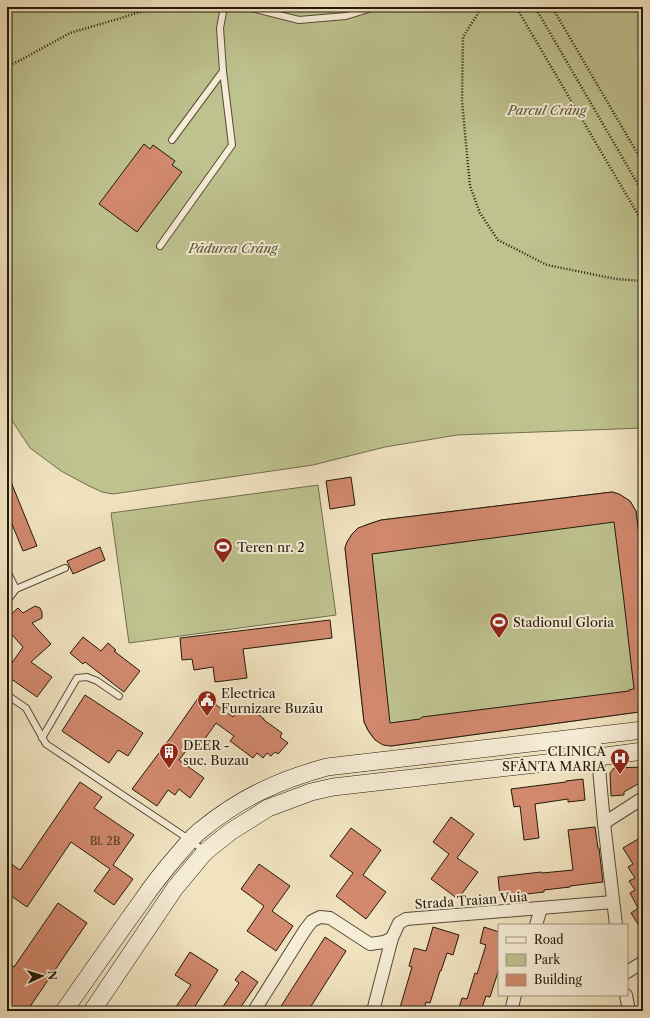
<svg xmlns="http://www.w3.org/2000/svg" width="650" height="1018" font-family="'Libre Caslon Text',serif">
	<style>
		.green { fill: #bec28f; stroke: #706e4d }
		.building { fill: #d2896e; stroke: #23190b; fill-rule: evenodd }
		.lines { fill: none; stroke-linecap: round; stroke-linejoin: round }
		.lane-casing { stroke: #564c38; stroke-width: 8 }
		.street-casing { stroke: #564c38; stroke-width: 14 }
		.secondary-casing { stroke: #23190b; stroke-width: 18 }
		.path { stroke: #23190b; stroke-width: 2.5; stroke-dasharray: 1 2; stroke-linecap: butt }
		.lane { stroke: #f6edd6; stroke-width: 6 }
		.street { stroke: #f6edd6; stroke-width: 12 }
		.secondary { stroke: #f6edd6; stroke-width: 17 }
		.labels { text-anchor: middle; dominant-baseline: central; stroke-width: 4; stroke-linejoin: round; paint-order: stroke }
		.number-label { font-size: 11px; fill: #4f3524 }
		.park-label { font-size: 13px; font-style: italic; fill: #595439; stroke: #f6edd6 }
		.poi-label { font-size: 13px; fill: #23190b; stroke: #f6edd6; text-anchor: start }
		.street-label { font-size: 13px; fill: #23190b; stroke: #f6edd6 }
	</style>
	<rect width="100%" height="100%" fill="#f1e3c0"/>
	<filter id="stains"><feTurbulence type="fractalNoise" baseFrequency=".005" numOctaves="4"/><feColorMatrix values="0 0 0 0 .2 0 0 0 0 .09 0 0 0 0 .02 0 0 0 .5 -.17"/></filter>
	<radialGradient id="worn" r=".72"><stop offset=".6" stop-color="#630" stop-opacity="0"/><stop offset="1" stop-color="#630" stop-opacity=".3"/></radialGradient>
	<g class="green">
		<path d="M7,7H643V428L457,435L385,447L313,465L113,494L102,492L89,486L61,471L30,448L7,413Z"/>
		<path d="M318,485L336,615L129,643L111,513Z"/>
		<path d="M612,492L619,494L630,501L636,511L643,569V710L639,712L391,746C375,743 370,736 364,722L345,548C352,528 362,526 381,520Z"/>
	</g>
	<g class="building">
		<path d="M144,144L150,149L153,145L175,161L172,165L182,172L137,232L99,204Z"/>
		<path d="M7,472L37,546L23,551L7,512Z"/>
		<path d="M351,477L355,505L330,509L326,481Z"/>
		<path d="M612,492L619,494L630,501L636,511L643,569V710L639,712L391,746L383,745L375,740L368,730L364,722L345,548L347,542L352,534L358,528L369,524L381,520ZM614,522L623,593L634,689L629,690V691L422,717L420,719L390,723L372,554Z"/>
		<path d="M100,547L105,560L73,574L67,561Z"/>
		<path d="M35,606L40,608L42,612V618L32,623L51,644L31,662L52,677L37,697L7,676V670L23,647L7,629V618L18,608L23,613Z"/>
		<path d="M330,620L332,638L243,649L247,678L215,682L213,667L194,670L192,659L182,660L180,638Z"/>
		<path d="M83,637L101,651L108,643L116,650L114,651L140,671L124,692L85,662L83,664L70,653Z"/>
		<path d="M201,694L233,717L241,707L247,712L250,708L264,719V720L282,733L280,737L288,743L278,754L275,752L271,756L267,753L263,758L257,753L253,758L230,741L234,736L216,723L199,747L193,742L179,760L204,778L190,798L179,789L175,795L168,790L157,806L132,789L171,737Z"/>
		<path d="M85,695L143,733L128,756L118,750L109,763L62,731Z"/>
		<path d="M643,767V781L624,792V795L611,796L610,773L614,768Z"/>
		<path d="M583,779L585,800L568,802V799L535,804L539,838L524,840L520,806L514,807L511,789L566,782V781Z"/>
		<path d="M80,782L102,797L94,808L134,835L113,865L133,879L114,905L94,891L110,869L71,842L27,907L7,893V861L20,870Z"/>
		<path d="M451,817L474,834L457,858L478,872L458,899L431,879L449,854L433,842Z"/>
		<path d="M595,827L598,848H599L603,882L570,886V887L544,890V892L500,897L498,877L541,872L542,873L573,870L568,830Z"/>
		<path d="M351,828L381,850L363,875L386,892L366,919L336,896L353,873L330,856Z"/>
		<path d="M643,836V932L631,913L638,908L630,893L635,890L629,881L635,878L628,867L633,864L623,848Z"/>
		<path d="M259,864L290,886L272,911L293,926L276,951L247,931L264,906L241,889Z"/>
		<path d="M58,903L87,923L27,1011H7V962L14,967Z"/>
		<path d="M433,927L459,935L453,955L447,953L441,971H440L430,1003L426,1002L424,1011H399L412,967L409,966L414,948L426,951Z"/>
		<path d="M484,927L499,932V969L490,997L486,996L481,1011H458L462,998L467,999L475,973L477,974L486,945L480,943Z"/>
		<path d="M325,937L346,951L308,1011H278Z"/>
		<path d="M190,952L218,970L192,1011H173L191,985L175,975Z"/>
		<path d="M242,971L258,982L238,1011H220L239,983L235,980Z"/>
	</g>
	<g class="lines">
		<defs>
			<g id="lane">
				<path d="M247,7L299,20L346,16L375,7"/>
				<path d="M172,140L223,71L220,28L224,7"/>
				<path d="M160,246L232,145L223,71"/>
				<path d="M7,571L16,589"/>
				<path d="M7,601L16,589L65,568"/>
				<path d="M7,695L26,708L46,744L190,840L204,851"/>
				<path d="M42,738L77,678L87,677L97,681L119,696"/>
			</g>
			<g id="street">
				<path d="M593,736L598,757L604,823L616,925"/>
				<path d="M604,823L643,798"/>
				<path d="M536,925L541,908"/>
				<path d="M627,972L643,962"/>
				<path d="M626,995L629,1011"/>
				<path d="M254,1011L305,930L312,921L320,917L330,918L370,944L384,942L392,938"/>
				<path d="M373,1011L392,938L399,923L406,919L613,902"/>
				<path d="M511,1011L515,995"/>
			</g>
			<g id="secondary">
				<path d="M64,1011C90,974 115,938 141,902C153,884 166,868 180,852C187,844 193,836 201,830C240,798 279,780 327,767L643,730"/>
				<path d="M92,1011L175,888L205,852L230,832L268,808L311,792L333,787L598,757L643,751"/>
			</g>
		</defs>
		<use href="#lane" class="lane-casing"/>
		<use href="#street" class="street-casing"/>
		<use href="#secondary" class="secondary-casing"/>
		<g class="path">
			<path d="M482,7L463,37L462,101L470,186L480,213L498,240L547,265L616,279L643,281"/>
			<path d="M516,7L643,223"/>
			<path d="M535,7L643,193"/>
			<path d="M552,7L643,163"/>
			<path d="M7,66L19,61L70,33L121,18L155,7"/>
		</g>
		<use href="#lane" class="lane"/>
		<use href="#street" class="street"/>
		<use href="#secondary" class="secondary"/>
	</g>
	<defs>
		<symbol id="stadium-pin" viewBox="-11 -11 22 30"><path d="M0 17L-7.5 6A9.5 9.5 0 1 1 7.5 6Z" fill="#8f2418" stroke="#f6edd6"/><path d="M0-5a6.5 5 0 1 0 0 10a6.5 5 0 1 0 0-10ZM-3.5-1.8h7v3.6h-7Z" fill="#fff"/></symbol>
		<symbol id="civic-pin" viewBox="-11 -11 22 30"><path d="M0 17L-7.5 6A9.5 9.5 0 1 1 7.5 6Z" fill="#8f2418" stroke="#f6edd6"/><path d="M-.6-6.5H3V-4.5H.6V-3L4-1V1h2V6H-6V1h2V-1L-.6-3ZM-1.2 2.5V6h2.4V2.5Z" fill="#fff"/></symbol>
		<symbol id="building-pin" viewBox="-11 -11 22 30"><path d="M0 17L-7.5 6A9.5 9.5 0 1 1 7.5 6Z" fill="#8f2418" stroke="#f6edd6"/><path d="M-4-6H4V6H1V3H-1V6H-4ZM-2.5-4.3h1.7v1.8h-1.7ZM.8-4.3h1.7v1.8H.8ZM-2.5-1h1.7V.8h-1.7ZM.8-1h1.7V.8H.8Z" fill="#fff"/></symbol>
		<symbol id="hospital-pin" viewBox="-11 -11 22 30"><path d="M0 17L-7.5 6A9.5 9.5 0 1 1 7.5 6Z" fill="#8f2418" stroke="#f6edd6"/><path d="M-5-5h3v3.5h4V-5h3V5h-3V1.5h-4V5h-3Z" fill="#fff"/></symbol>
	</defs>
	<g fill-rule="evenodd">
		<use href="#stadium-pin" x="212" y="536" width="22" height="30"/>
		<use href="#stadium-pin" x="488" y="611" width="22" height="30"/>
		<use href="#civic-pin" x="196" y="689" width="22" height="30"/>
		<use href="#building-pin" x="158" y="741" width="22" height="30"/>
		<use href="#hospital-pin" x="609" y="747" width="22" height="30"/>
	</g>
	<g class="labels">
		<g class="number-label">
			<text x="105" y="841">Bl. 2B</text>
		</g>
		<g class="park-label">
			<text x="547" y="110">Parcul Crâng</text>
			<text x="233" y="248">Pădurea Crâng</text>
		</g>
		<g class="poi-label">
			<text x="237" y="547">Teren nr. 2</text>
			<text x="513" y="622">Stadionul Gloria</text>
			<text x="221" y="693">Electrica<tspan x="221" dy="15">Furnizare Buzău</tspan></text>
			<text x="183" y="745">DEER -<tspan x="183" dy="15">suc. Buzau</tspan></text>
			<text x="606" y="751" text-anchor="end">CLINICA<tspan x="606" dy="15">SFÂNTA MARIA</tspan></text>
		</g>
		<g class="street-label">
			<text transform="translate(471 900) rotate(-4)">Strada Traian Vuia</text>
		</g>
	</g>
	<rect width="650" height="1018" fill="none" stroke="#f1e3c0" stroke-width="24"/>
	<rect x="8" y="8" width="634" height="1002" fill="none" stroke="#23190b" stroke-width="2"/>
	<rect x="12" y="12" width="626" height="994" fill="none" stroke="#23190b"/>
	<rect x="498" y="924" width="130" height="72" fill="#f6edd6" stroke="#a29885"/>
	<rect x="506" y="937" width="20" height="6" fill="#f6edd6" stroke="#a29885"/>
	<text x="534" y="944" font-size="12" fill="#23190b">Road</text>
	<rect x="506" y="954" width="20" height="12" fill="#bec28f" stroke="#a29885"/>
	<text x="534" y="964" font-size="12" fill="#23190b">Park</text>
	<rect x="506" y="974" width="20" height="12" fill="#d2896e" stroke="#a29885"/>
	<text x="534" y="984" font-size="12" fill="#23190b">Building</text>
	<g transform="translate(42 976) rotate(86)" stroke="#f6edd6" stroke-width="3" paint-order="stroke">
	<path d="M0-3L7 15L0 10L-7 15Z" fill="#23190b"/>
	<text y="-6" font-size="11" font-weight="bold" text-anchor="middle" fill="#23190b">N</text>
	</g>
	<rect width="100%" height="100%" filter="url(#stains)"/>
	<rect width="100%" height="100%" fill="url(#worn)"/>
</svg>
